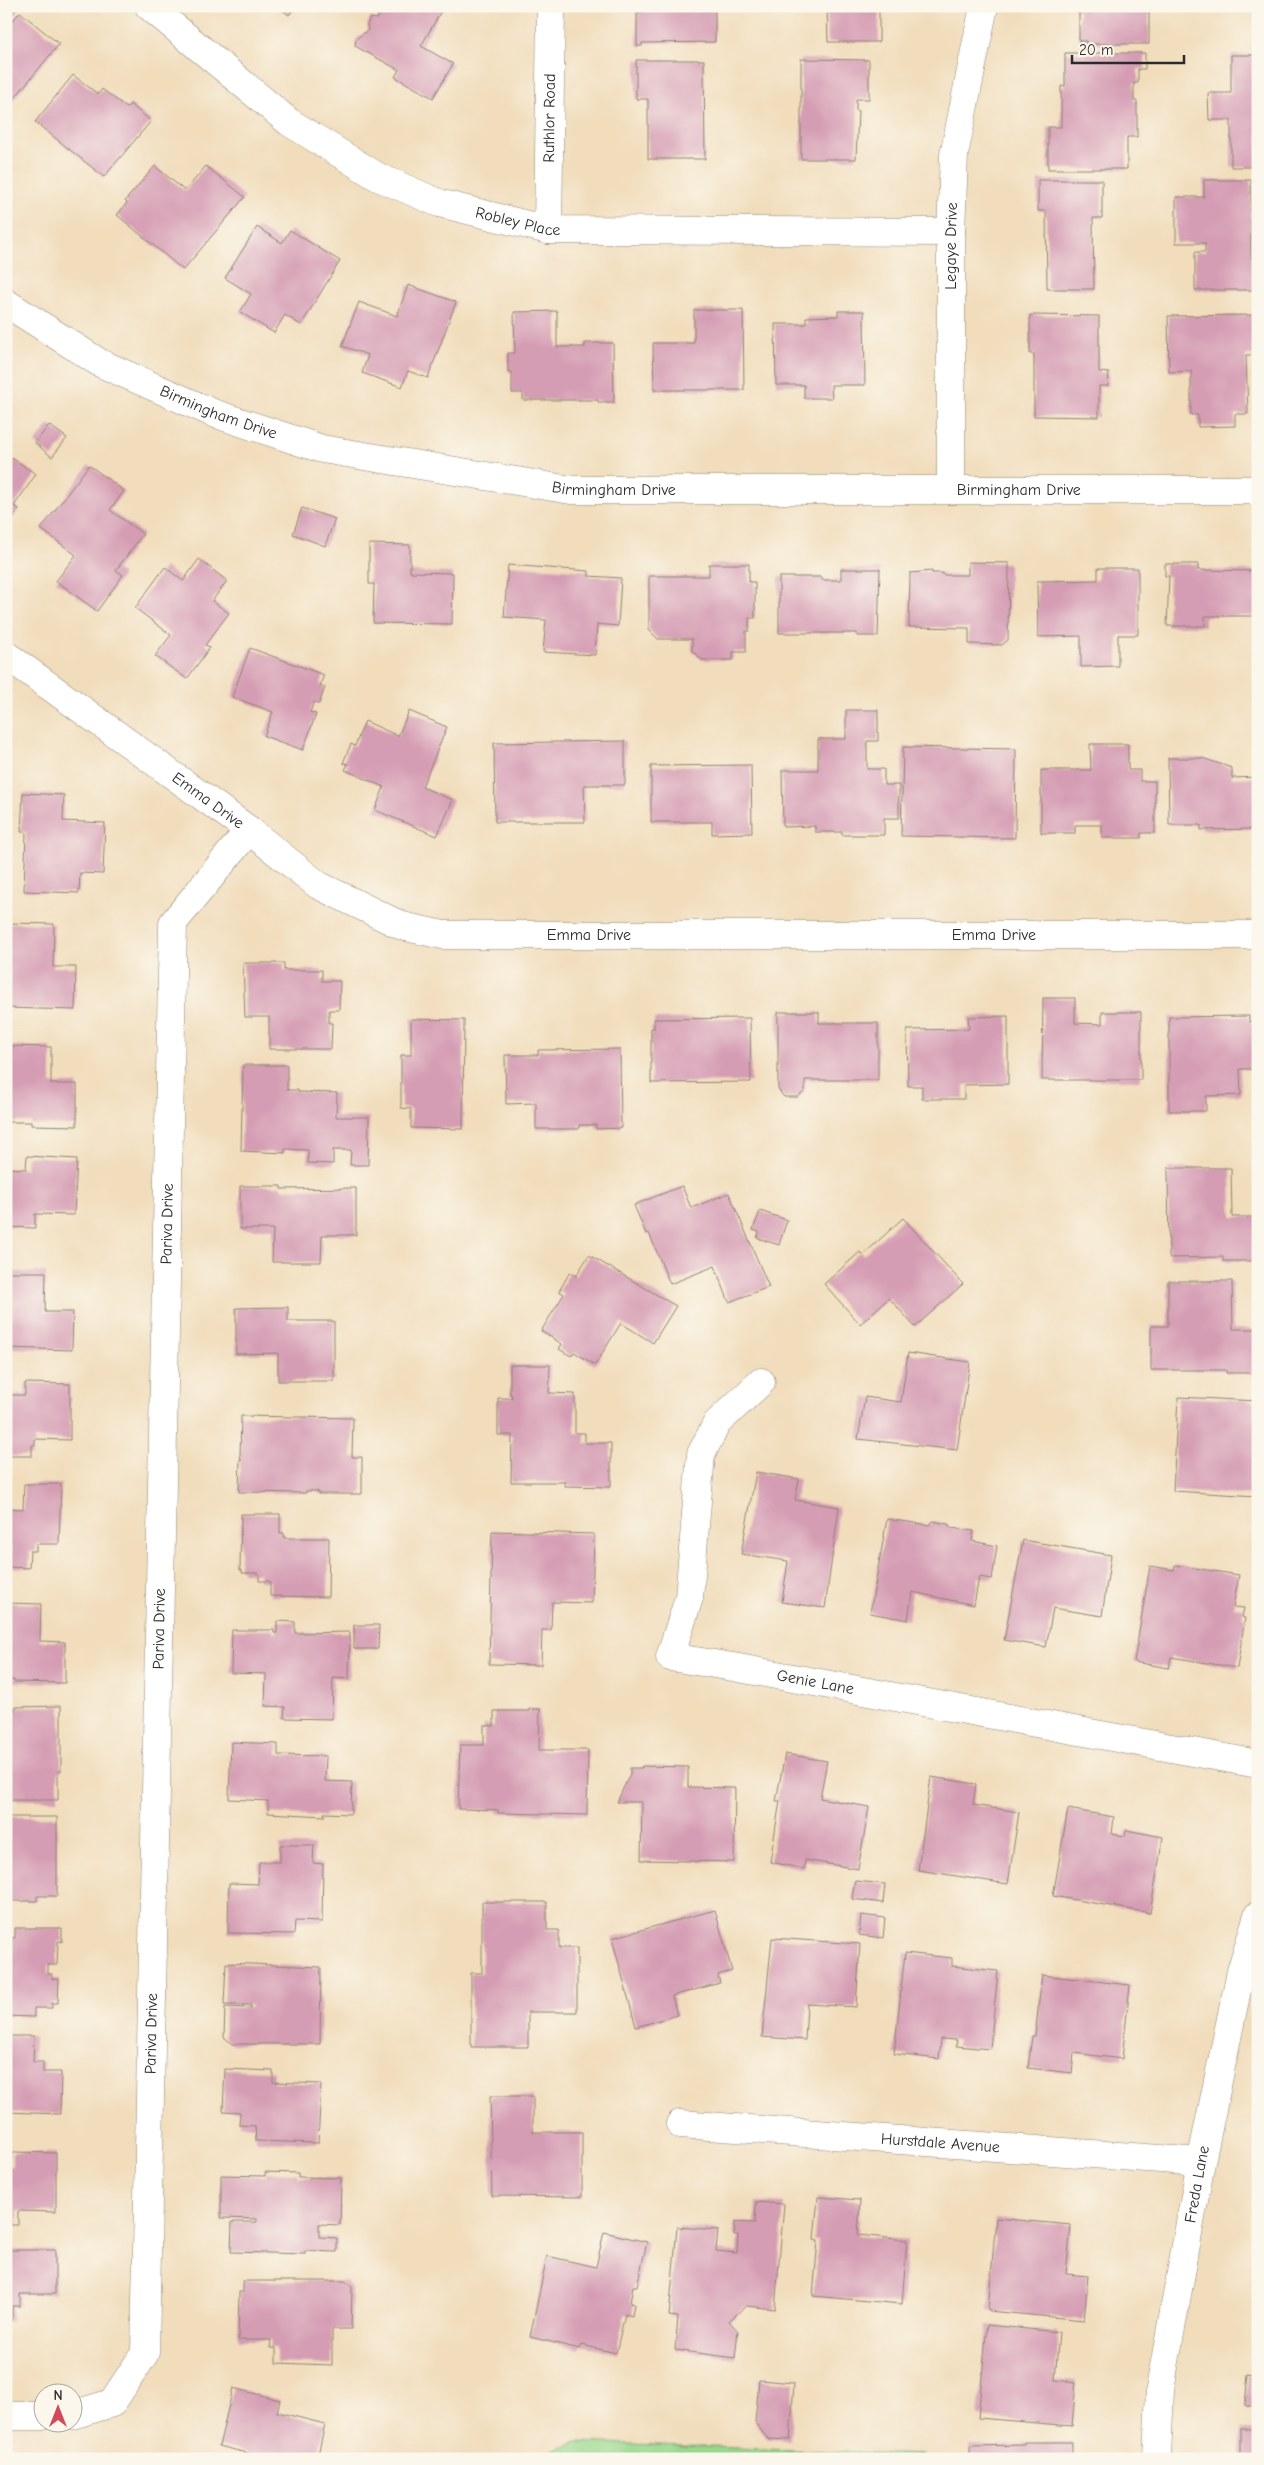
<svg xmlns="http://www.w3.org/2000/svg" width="1264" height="2465" font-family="'Comic Neue',sans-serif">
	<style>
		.green { fill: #99d88d; stroke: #62825c }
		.building { fill: #d59db4 }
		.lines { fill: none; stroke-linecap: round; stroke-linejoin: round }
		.street-casing { stroke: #8e8474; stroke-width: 29 }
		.secondary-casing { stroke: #8e8474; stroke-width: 29 }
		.street { stroke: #fff; stroke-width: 28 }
		.secondary { stroke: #fff; stroke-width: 28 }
		.labels { text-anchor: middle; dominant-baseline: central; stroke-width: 4; stroke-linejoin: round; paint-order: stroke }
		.street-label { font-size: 16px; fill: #2b2b2b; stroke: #fbf7ec }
	</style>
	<rect width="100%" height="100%" fill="#fbf7ec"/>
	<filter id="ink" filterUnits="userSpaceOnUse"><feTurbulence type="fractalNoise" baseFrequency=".02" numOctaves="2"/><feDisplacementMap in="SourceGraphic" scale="10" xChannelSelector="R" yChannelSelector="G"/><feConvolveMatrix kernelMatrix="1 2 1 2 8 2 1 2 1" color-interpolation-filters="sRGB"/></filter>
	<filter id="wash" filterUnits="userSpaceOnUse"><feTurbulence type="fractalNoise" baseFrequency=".0096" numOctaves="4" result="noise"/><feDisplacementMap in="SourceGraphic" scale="20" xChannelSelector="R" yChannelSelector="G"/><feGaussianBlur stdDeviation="1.12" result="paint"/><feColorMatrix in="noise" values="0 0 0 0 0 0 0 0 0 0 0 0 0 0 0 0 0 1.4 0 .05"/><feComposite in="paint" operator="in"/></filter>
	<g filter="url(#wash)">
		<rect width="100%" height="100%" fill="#f1ddbc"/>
		<path class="green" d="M578,2442L922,2455V2459H529Z"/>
		<g id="blocks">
			<g class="building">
				<path d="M6,6H19L6,22Z"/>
				<path d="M277,6H296L289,15Z"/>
				<path d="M379,6H444L421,46L453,64L433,98L395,77L399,70L355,46L356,39L368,30L367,25L370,18L377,19L382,8Z"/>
				<path d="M643,6H715V42L642,43V46H637V12H643Z"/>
				<path d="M827,6H879V42H828Z"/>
				<path d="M1074,6H1155V11H1149V44H1086V41H1079V10H1074Z"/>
				<path d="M20,12L59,44L8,106L6,28Z"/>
				<path d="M1065,53H1145V69H1138V83H1134V101H1137V137H1127V169H1048V127H1061V86H1065Z"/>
				<path d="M1231,55H1258V167H1231V120H1209L1208,93H1231Z"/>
				<path d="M801,59L869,60V99H856V110L858,111L856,159H801Z"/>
				<path d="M636,60H704L705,159H648V99H636Z"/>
				<path d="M73,75L98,94L102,89L127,108L130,104L151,121L104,177L35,122Z"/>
				<path d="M155,166L185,191L206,166L245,197L183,270L117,215L127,203L125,201Z"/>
				<path d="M1038,180H1102V218H1093L1094,289H1047L1046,211H1038Z"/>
				<path d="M1204,180H1251V259H1257V290H1195V252H1205V243H1176V197H1204Z"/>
				<path d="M257,227L282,243L290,230L340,261L301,325L285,315L274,333L240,312L251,294L225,278Z"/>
				<path d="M408,285L456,302L428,378L408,371L402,387L362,373L368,355L342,346L359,302L397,316Z"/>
				<path d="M694,310H743L744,390H654L653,343H694Z"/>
				<path d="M557,311V347H585V343H613L614,402H598V400H523V393H512V372H508V353H515L514,312Z"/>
				<path d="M838,311H864L865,385H831L832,398H804V385H776L775,324H806V317L838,316Z"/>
				<path d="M1030,315L1099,316V372L1109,373L1108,386H1099V417L1034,416V354H1030Z"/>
				<path d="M1258,315V355H1246L1248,414H1235V426L1198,427V415H1191V371L1169,372L1168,316Z"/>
				<path d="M49,425L67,438L52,457L35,443Z"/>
				<path d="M6,454L36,474L14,506L19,509L6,527Z"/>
				<path d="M89,465L124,491L110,510L143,534L116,570L123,575L97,611L56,581L76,555L41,529Z"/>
				<path d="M302,508L335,519L325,546L293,534Z"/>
				<path d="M369,544L410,545V572L453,573L452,624L373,623L374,584H369Z"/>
				<path d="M199,559L227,581L212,601L229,613L205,645L210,647L187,679L155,656L171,635L135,608L165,567L183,581Z"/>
				<path d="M968,562L1009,563L1008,640L1002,645L969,644V628L909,627L910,573L932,571V573H943V575H968Z"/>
				<path d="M709,564H749V582H755V618H749V631H746V652H733V660H702L692,651V639H658L649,630V576H709Z"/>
				<path d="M1165,564H1198V570L1258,571V616H1205V626H1167L1169,576H1165Z"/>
				<path d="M508,565L589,571V576L621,578L618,626L597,624L595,655L543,652L546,620L504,617Z"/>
				<path d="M1098,568H1138V635H1118V666L1081,667V636L1038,637L1037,581L1098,580Z"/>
				<path d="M841,569H880L878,636H857V633H779V577H822V580H841Z"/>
				<path d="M250,648L324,675L320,685L325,687L319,704L314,702L310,712L316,714L303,750L264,736L273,712L232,697Z"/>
				<path d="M846,710H878V741H867V769H884V785H899V818H884V835H842V832H815V826L783,827L782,770H818V739H846Z"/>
				<path d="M409,711L447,727L422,787L453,800L437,836L375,810L384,787L345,770L348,764L343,763L351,744L355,746L365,721L398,736Z"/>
				<path d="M625,741V785H584L585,822H495L494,743Z"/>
				<path d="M1090,744H1128V770H1140V781H1155V833H1141V838H1102V825H1075V833H1041V770H1091Z"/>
				<path d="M903,747L1016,749L1015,838L901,836Z"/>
				<path d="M1168,758H1202L1232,768V778L1258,777V829L1201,830V825H1169Z"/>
				<path d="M751,765L752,833L712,834V822H651V766Z"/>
				<path d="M23,793L64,795L63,821L105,823L103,874L80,873L79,893L24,891L26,832H21Z"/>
				<path d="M6,923L54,924L53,967H76L75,1010L6,1008Z"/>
				<path d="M243,963H284V970H322V981H340L339,1010H329V1023H332L331,1049H269V1017H245Z"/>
				<path d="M1043,998H1075V1023L1102,1024V1012H1141V1080H1042Z"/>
				<path d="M778,1012H819V1023H878V1080H805V1091L798,1097H784L778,1089Z"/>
				<path d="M1008,1016V1084L964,1085V1099H922V1086H908L907,1030L969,1029L968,1017Z"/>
				<path d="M1249,1016V1022L1258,1021V1069H1240L1241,1095L1206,1096V1111H1169V1017Z"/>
				<path d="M750,1018L751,1082L651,1083V1028H654V1019Z"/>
				<path d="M411,1019L464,1020L463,1129L411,1128V1109L401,1108V1055H411Z"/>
				<path d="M6,1046L51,1047V1084H77V1126L31,1125V1122H6Z"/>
				<path d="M620,1049L621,1128L596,1129V1125H579V1129H536V1103L506,1104L505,1055H538V1050Z"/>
				<path d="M243,1065H287V1090H298V1092L337,1093L336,1117H369L368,1165H350L351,1150H333V1164L308,1163V1150L285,1149V1153L241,1151Z"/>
				<path d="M27,1156L77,1159L74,1215L35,1214V1228L6,1227V1168L26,1169Z"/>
				<path d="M1168,1168H1231L1232,1217H1258V1261H1223V1257L1169,1258Z"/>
				<path d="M240,1186H281V1189L356,1188V1235H322L321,1262H272L273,1229H240Z"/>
				<path d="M682,1186L691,1208L729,1193L769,1287L729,1302L715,1266L670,1284L649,1233L646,1234L634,1205Z"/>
				<path d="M760,1211L787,1220L779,1245L757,1238L759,1232L753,1230Z"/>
				<path d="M903,1218L963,1284L915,1327L889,1298L860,1324L824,1284L860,1252L863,1255Z"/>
				<path d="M589,1255L676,1306L653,1343L621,1323L595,1365L574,1352L571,1356L559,1349L562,1344L541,1331L564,1294L559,1291L570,1272L576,1276Z"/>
				<path d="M6,1272H46L45,1312H73L72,1350L6,1348Z"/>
				<path d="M1168,1281H1232L1233,1329H1258V1373H1226V1370H1151V1326H1168Z"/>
				<path d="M288,1307V1321H334V1381H278V1353L236,1354V1308Z"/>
				<path d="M908,1353L970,1362L957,1450L858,1439L865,1397L901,1402Z"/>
				<path d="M510,1365H550L549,1393L575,1394V1433H585V1443H611V1487L565,1486V1482H511L512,1435H498V1398H512V1395H510Z"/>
				<path d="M25,1383L70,1384V1440L35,1439V1445H32V1456H6V1395H25Z"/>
				<path d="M1178,1397L1258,1401L1257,1496L1173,1491Z"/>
				<path d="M241,1416L353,1418L352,1457H362V1494H318V1491H306V1493L239,1492L240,1459H242L240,1457Z"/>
				<path d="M756,1472L799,1479L795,1500L839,1507L825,1608L782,1602L788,1561L741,1554Z"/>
				<path d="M24,1484H61L59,1544H36V1551H30L29,1568L6,1567V1508L23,1509Z"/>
				<path d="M241,1514H280V1533H284V1538H329L328,1597L270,1596V1581H259V1573H242V1570H240Z"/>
				<path d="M887,1519L929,1525L933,1521L948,1524L951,1528L974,1531L972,1541L997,1546L992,1579L979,1577L974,1605L912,1592L908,1620L870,1613Z"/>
				<path d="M492,1531L594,1534L592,1603L552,1602L551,1630H542L541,1665L489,1664Z"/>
				<path d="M1023,1540L1111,1555L1102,1616L1053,1608L1046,1647L1004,1640Z"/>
				<path d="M1175,1565L1239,1575L1233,1607L1244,1608L1242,1617L1245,1618L1237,1668L1171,1657L1169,1668L1134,1662L1150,1566L1174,1570Z"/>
				<path d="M6,1603L41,1604L40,1641L65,1642V1683L14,1682V1680H6Z"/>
				<path d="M277,1621L295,1622V1633L350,1632L349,1679L333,1678L332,1719L284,1718L285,1707L265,1706L266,1674L231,1673L232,1630H274V1633H277Z"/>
				<path d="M354,1625H379L378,1649H354Z"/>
				<path d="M61,1706V1771H58V1800H6V1711H14V1707Z"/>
				<path d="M529,1709H540L539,1750H588L587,1815L498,1813V1810L458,1809L460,1745H484V1725L494,1726V1711H529Z"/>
				<path d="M231,1742L278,1744V1755L326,1756L325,1781L352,1782L351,1814L324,1813L325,1816L268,1813V1801L229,1799Z"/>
				<path d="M785,1754L827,1761L820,1798L869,1807L858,1869L805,1860L804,1869L770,1862L780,1801H776Z"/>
				<path d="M642,1766L688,1767V1787L735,1788L734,1862L641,1860L642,1802H617L630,1774V1768H642Z"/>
				<path d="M931,1777L976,1784L973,1805L1019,1812L1008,1884L918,1870Z"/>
				<path d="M1068,1809L1114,1817L1112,1834L1125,1836L1126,1830L1163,1837L1150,1913L1053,1896Z"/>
				<path d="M6,1817H57V1896H37V1901H6Z"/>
				<path d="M280,1845H314L313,1863L323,1864L322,1922L295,1921L294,1934L228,1933L229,1883L258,1884L259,1862H280Z"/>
				<path d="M855,1881L885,1884L883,1903L852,1899Z"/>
				<path d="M482,1902H547V1930H559V1948H577V2012H528V2047H471V1973H482Z"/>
				<path d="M715,1910L732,1971L718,1975L720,1983L672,1996L677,2015L636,2027L612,1938Z"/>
				<path d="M861,1915L885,1918L883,1938L859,1935Z"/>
				<path d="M15,1928H62V1942L58,1941L57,1965H48V1974H52V1979H59L58,2003H52V2008H34V2017L6,2016V1937L15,1938Z"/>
				<path d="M772,1938L860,1944L856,2007L807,2004L805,2040L762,2037Z"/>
				<path d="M905,1953L952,1958V1966L998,1971L990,2049L956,2046L957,2040L941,2039L939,2059L894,2054Z"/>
				<path d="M226,1963L321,1967L320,2044H232L224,2037L225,2007L251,2008V2005H224Z"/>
				<path d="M1042,1975L1130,1985L1122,2059L1074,2053L1072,2073L1028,2068L1032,2036H1035Z"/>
				<path d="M6,2036H34L33,2062H43V2072H61L60,2114L6,2112Z"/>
				<path d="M225,2069L273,2071V2082L321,2084L318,2143L256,2141L255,2126L239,2125L240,2112L223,2111Z"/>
				<path d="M490,2096H533V2132H582V2197L492,2196Z"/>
				<path d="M12,2152L56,2153V2212L18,2211V2225H6V2166H12Z"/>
				<path d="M265,2172L298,2173V2177L341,2178L340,2225L319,2224V2237L337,2238V2252L305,2251V2254L231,2252L232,2222H257V2219L221,2218V2175L265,2176Z"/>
				<path d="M818,2197L860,2200L858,2235L907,2240L902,2304L813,2296L818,2240L814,2239Z"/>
				<path d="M756,2202L784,2204L775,2309L746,2306L729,2321L738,2331L735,2358L675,2350L678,2317L669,2316L677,2227L718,2230L716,2251L737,2253L738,2235H734L735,2222L755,2223Z"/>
				<path d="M996,2218L1071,2225L1066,2274L1088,2276L1084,2320L988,2311Z"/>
				<path d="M604,2232L647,2242L637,2286H633L630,2303L634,2304L632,2316L625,2314L616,2353L582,2345L580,2349L530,2337L547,2256L596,2267Z"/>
				<path d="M6,2250H55V2294H20V2306H12V2321H6Z"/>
				<path d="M243,2281H345L352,2287L351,2329H332V2365L276,2363V2348H270L271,2340H238L239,2292H243Z"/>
				<path d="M987,2325L1059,2332L1055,2380L1076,2382L1072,2426L978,2418Z"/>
				<path d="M1256,2366L1258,2407L1245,2405L1248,2375L1255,2376Z"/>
				<path d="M759,2380L794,2383L790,2440L768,2439L755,2423Z"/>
				<path d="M233,2388L280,2400L277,2412L325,2424L317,2459H259L260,2456L219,2446Z"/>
				<rect x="1241" y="2429" width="17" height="30"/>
				<path d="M1024,2442H1072V2459H970V2446L1024,2445Z"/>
			</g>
		</g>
	</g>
	<g filter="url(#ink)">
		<use href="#blocks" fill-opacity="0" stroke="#8e8474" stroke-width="1"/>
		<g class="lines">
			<defs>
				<g id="street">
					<path id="s1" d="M149,6L289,122L378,177L439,203L548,230L951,232"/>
					<path id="s2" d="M548,230L551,6"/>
					<path id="s3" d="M951,490V232L954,155L984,6"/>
					<path id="s4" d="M6,655L249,830L318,885L402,926L443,935H1258"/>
					<path id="s5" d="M761,1382L717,1423L701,1454L689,1598L670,1657L733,1667L1258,1764"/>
					<path id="s6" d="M680,2124L1201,2162"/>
					<path id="s7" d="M72,2415L112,2403L145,2353L173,923L249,830"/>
					<path d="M6,2416H42"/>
					<path id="s8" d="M1157,2459L1160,2389L1201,2162L1241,1971L1258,1915"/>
				</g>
				<g id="secondary">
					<path id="s9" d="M6,303L100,363L213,413L322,449L571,490H1258"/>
				</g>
			</defs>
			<use href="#street" class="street-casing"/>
			<use href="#secondary" class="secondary-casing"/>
			<use href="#street" class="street"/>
			<use href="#secondary" class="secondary"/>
		</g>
	</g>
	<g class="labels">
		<g class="street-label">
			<text stroke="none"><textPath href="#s2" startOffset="112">Ruthlor Road</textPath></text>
			<text stroke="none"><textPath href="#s1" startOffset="434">Robley Place</textPath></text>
			<text stroke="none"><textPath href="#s3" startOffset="244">Legaye Drive</textPath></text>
			<text stroke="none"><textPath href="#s9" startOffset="240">Birmingham Drive</textPath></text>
			<text stroke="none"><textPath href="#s9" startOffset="645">Birmingham Drive</textPath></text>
			<text stroke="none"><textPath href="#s9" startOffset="1050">Birmingham Drive</textPath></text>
			<text stroke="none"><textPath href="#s4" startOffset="249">Emma Drive</textPath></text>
			<text stroke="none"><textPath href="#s4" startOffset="669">Emma Drive</textPath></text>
			<text stroke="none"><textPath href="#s4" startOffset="1074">Emma Drive</textPath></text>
			<text stroke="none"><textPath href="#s7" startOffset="1231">Pariva Drive</textPath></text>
			<text stroke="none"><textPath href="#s7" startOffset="826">Pariva Drive</textPath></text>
			<text stroke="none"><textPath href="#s5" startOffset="449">Genie Lane</textPath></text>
			<text stroke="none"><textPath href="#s7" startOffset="421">Pariva Drive</textPath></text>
			<text stroke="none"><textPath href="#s6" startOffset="261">Hurstdale Avenue</textPath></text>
			<text stroke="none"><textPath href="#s8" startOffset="278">Freda Lane</textPath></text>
		</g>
	</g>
	<rect width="1264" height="2465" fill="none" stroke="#fbf7ec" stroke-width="25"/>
	<g transform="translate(58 2408)"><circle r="24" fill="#fbf7ec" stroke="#a8a59f"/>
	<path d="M0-4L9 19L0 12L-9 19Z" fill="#d1495b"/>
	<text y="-8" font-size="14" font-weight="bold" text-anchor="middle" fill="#2b2b2b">N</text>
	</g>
	<path d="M1072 55v8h112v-8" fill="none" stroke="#2b2b2b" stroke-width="2.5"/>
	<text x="1079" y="55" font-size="15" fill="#2b2b2b" stroke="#fbf7ec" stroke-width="4" paint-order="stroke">20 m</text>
</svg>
